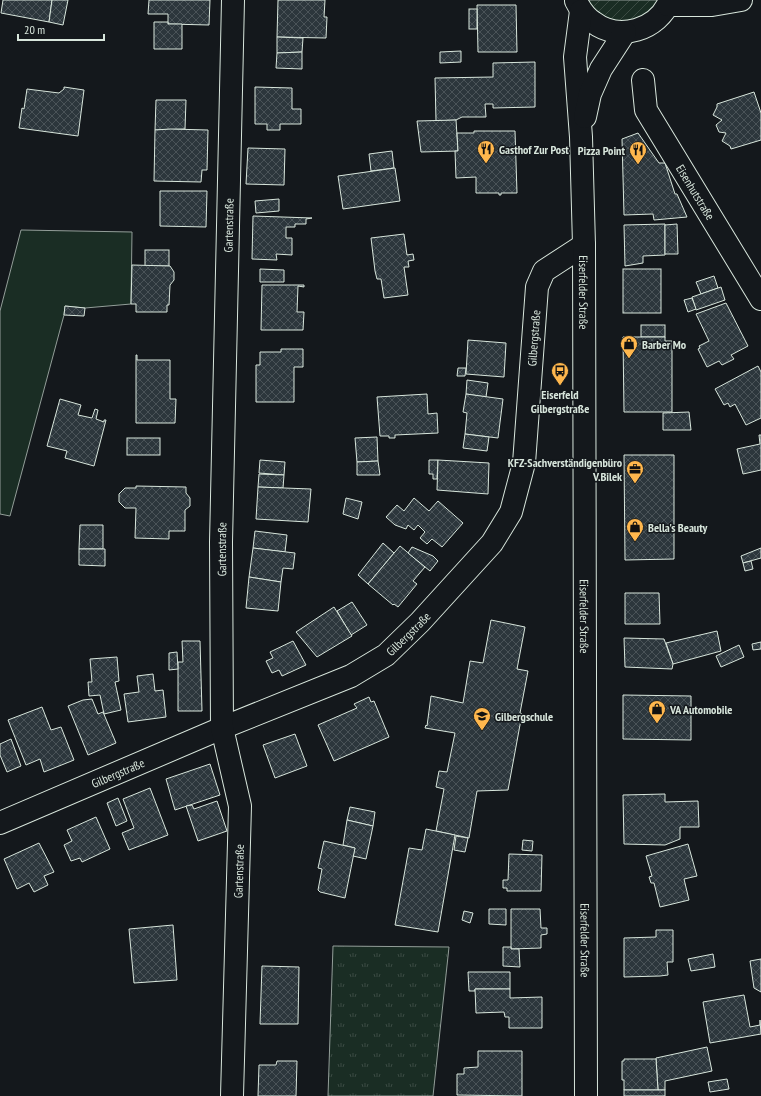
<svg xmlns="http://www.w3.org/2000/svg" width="761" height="1096" font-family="'PT Sans Narrow',sans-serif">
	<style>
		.grass { fill: #1a2d24; stroke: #939e99 }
		.park { fill: url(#park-tufts); stroke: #939e99 }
		.garden { fill: url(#garden-furrows); stroke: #939e99 }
		.building { fill: url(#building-cross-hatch); stroke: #d8e6dc }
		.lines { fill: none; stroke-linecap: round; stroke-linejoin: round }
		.minor-casing { stroke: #d8e6dc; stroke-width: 24 }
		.major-casing { stroke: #d8e6dc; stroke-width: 24 }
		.highway-casing { stroke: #d8e6dc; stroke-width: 24 }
		.minor { stroke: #14181c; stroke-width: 22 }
		.major { stroke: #14181c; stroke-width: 22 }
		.highway { stroke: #14181c; stroke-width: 22 }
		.labels { text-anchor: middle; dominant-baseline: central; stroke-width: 3; stroke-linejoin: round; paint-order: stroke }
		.poi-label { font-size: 12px; font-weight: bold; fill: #d8e6dc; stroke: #14181c; text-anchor: start }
		.street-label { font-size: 12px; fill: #d8e6dc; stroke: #14181c }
	</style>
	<defs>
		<pattern id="park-tufts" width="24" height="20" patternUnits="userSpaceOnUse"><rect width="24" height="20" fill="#1a2d24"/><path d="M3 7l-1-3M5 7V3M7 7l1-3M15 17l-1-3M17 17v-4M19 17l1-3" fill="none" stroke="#3b4b43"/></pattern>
		<pattern id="garden-furrows" width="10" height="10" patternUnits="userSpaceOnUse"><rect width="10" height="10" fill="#1a2d24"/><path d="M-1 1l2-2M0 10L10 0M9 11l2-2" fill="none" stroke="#3b4b43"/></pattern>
		<pattern id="building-cross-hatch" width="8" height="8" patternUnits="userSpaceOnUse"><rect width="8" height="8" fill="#2c363c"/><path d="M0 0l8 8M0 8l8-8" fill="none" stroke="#4a5358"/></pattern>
	</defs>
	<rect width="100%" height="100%" fill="#14181c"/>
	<path class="grass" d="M21,230L132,232L131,304L85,308L65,306L64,315L10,516L0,514V311Z"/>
	<path class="park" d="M333,946L449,947L433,1096H328Z"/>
	<path class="garden" d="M575,0H670L625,32Z"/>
	<g class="building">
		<path d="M3,0H52L49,22L1,13Z"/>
		<path d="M52,0H68L63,25L49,22Z"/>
		<path d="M149,0H210L209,25L168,24V14H148Z"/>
		<path d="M278,0H325L324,17H327L326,38L277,37Z"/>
		<path d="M477,5H516L517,52H478Z"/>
		<rect x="469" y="9" width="8" height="20"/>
		<path d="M154,22H168V24H182V49H154Z"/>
		<path d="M277,37L303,38L302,52L277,53Z"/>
		<path d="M461,51V62L440,63V52Z"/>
		<path d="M302,52V69L276,68L277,53Z"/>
		<path d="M535,62V107L493,108V104H485L486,117H462L456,120L436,121L435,78L493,77V63Z"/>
		<path d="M64,87L84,90L78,136L19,128L22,108L24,109L27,89L59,93L64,89Z"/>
		<path d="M255,87L292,88V109H301V124H280V130H267V124H255Z"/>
		<path d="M754,92L761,113V140L731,149L730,146L722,141L726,133L719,132L716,125L722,120L713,115L717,107V104Z"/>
		<path d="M156,100H186L185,129L155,130Z"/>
		<path d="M456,120L458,151L421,152L417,121Z"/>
		<path d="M170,129L208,130L207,170H202L201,182L154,181L155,130Z"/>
		<path d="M474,131H515L517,193H501V195H499V193H476V177L456,178L455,151H458L457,133H474Z"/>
		<path d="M638,133L659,163H665L675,194H677L687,217L654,220L653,214L624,215L622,139Z"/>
		<path d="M248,148L285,149L284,185L246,184Z"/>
		<path d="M392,151L394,168L371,171L369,154Z"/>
		<path d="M395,168L400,201L343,209L338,176Z"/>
		<path d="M160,191H207L206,227L160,226Z"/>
		<path d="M279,199V211L256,213L255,201Z"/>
		<path d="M253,216L312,218L306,219V224H295V227H286V238H292V255L276,254L277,260L252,259Z"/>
		<path d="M665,224V255L643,256V263L625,266L624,225Z"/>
		<path d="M677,224L678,254H665V225Z"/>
		<path d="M404,234L407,255L413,254L414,260L408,261L409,267H404L408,295L384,298L381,279H377L375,271L371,238Z"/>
		<rect x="145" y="250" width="24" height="16"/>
		<path d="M132,265L170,266L174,272V280L170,285L169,305H167V312H136V304H131Z"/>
		<path d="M260,269L284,270V282H260Z"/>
		<rect x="623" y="269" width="38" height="44"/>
		<path d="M714,276L718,288L701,294L696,282Z"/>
		<path d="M262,285H304V287L298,286L297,312H304L303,330H261Z"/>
		<path d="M721,287L725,300L696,310L692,297Z"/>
		<path d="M692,298L696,309L688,312L684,300Z"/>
		<path d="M726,303L748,346L731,355L734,359L722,365L719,361L707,367L698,349L700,348L699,346L709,341L696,314Z"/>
		<path d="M65,306L85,308L84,316L64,315Z"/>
		<rect x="641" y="325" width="24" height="12"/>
		<path d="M623,337H665V341H672V412H624Z"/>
		<path d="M468,340L506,343L504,377L466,374Z"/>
		<path d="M281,349H303V367H294V402H256V365H260V352H281Z"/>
		<path d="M136,355H137V360H170V399H176L175,423H136Z"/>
		<path d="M758,366L761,372V418L746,425L735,404L730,407L728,403L724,405L715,389Z"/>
		<path d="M458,368H466L465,376H457Z"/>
		<path d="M467,380L488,383L486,397L466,394Z"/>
		<path d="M427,394L428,414L437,413L438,433L395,435V438H389V436H380L377,397Z"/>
		<path d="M466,394L503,399L498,438L465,434L467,413L463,412Z"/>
		<path d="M60,399L81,405L78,415L92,418L95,409L98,410L96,419L104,422V420H106L94,466L65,458L67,451L47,446Z"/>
		<path d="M689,412L691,430H663V413Z"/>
		<path d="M465,434L489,437L487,451L463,448Z"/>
		<path d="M759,435H761V470L743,474L737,449L760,444Z"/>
		<path d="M377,437L378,461L357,462L355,438Z"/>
		<rect x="127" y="438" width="33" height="17"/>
		<path d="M624,455H674V559L625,560Z"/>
		<path d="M260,460L285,462L284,475L259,473Z"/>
		<path d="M429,460H438L437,479H433V474H429Z"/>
		<path d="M438,460L489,463L488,494L437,490Z"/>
		<path d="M378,461L380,475H357V462Z"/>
		<path d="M259,474L284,475L283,488L258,487Z"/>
		<path d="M136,486L186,487V493L190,498V506L185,510V531H169V539L135,538L136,508H125L119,502V494L125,488H136Z"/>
		<path d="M258,487L311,489L308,522L256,519Z"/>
		<path d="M346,498L362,502L358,519L343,514Z"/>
		<path d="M414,498L429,511L438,501L463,523L442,547L432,539L427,544L420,538L425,532L418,525L414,530L408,525L406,529L395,525L386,517L397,505L404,511Z"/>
		<path d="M80,525H103V549H79Z"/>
		<path d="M255,531L287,535L285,552L253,548Z"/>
		<path d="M383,543L394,553L368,584L358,575Z"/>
		<path d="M400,546L425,567L413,581L417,584L398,607L394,604L393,605L368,584Z"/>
		<path d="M412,547L433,556L438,561L430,571L408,553Z"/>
		<path d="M253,548L295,553L293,569L283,568L281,582L249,577Z"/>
		<path d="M761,548V558L743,563L741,556Z"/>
		<path d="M79,549H105V566L79,565Z"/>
		<path d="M751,561L753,569L745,571L743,563Z"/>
		<path d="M249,577L281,582L278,611L246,608Z"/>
		<path d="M625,593H659L660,624H625Z"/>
		<path d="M352,602L367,625L351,635L337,611Z"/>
		<path d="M334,607L352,636L317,657L296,632Z"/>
		<path d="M491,620L525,627L517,669L528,671L520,713L522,714L508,790L477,791L469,838L436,831L444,789L436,787L439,771L447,772L455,733L425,728L426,725L427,726L431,696L463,703L470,661L483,663Z"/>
		<path d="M717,631L721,651L673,664L666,643Z"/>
		<path d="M624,638L664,639L673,664L672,669L625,667Z"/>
		<path d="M182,641H200L202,711H178V662H183Z"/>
		<path d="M293,641L306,665L282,676L279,670L272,673L266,661L273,658L270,652Z"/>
		<path d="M761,642V649L753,650L752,644Z"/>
		<path d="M739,645L744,657L721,667L716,656Z"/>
		<path d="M177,652L178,669L169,670V653Z"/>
		<path d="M117,657L119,681L115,682L121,710L104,714L100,695L89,696L88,682H92L90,659Z"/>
		<path d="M153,674L155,691L163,690L166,717L128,722L124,694L139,692L137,676Z"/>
		<path d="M623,695L691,696V740L623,739Z"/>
		<path d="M369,697L371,702L374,701L389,737L334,761L318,725L357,708L354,704Z"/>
		<path d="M92,699L98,714L103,712L116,743L88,755L68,706L83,700Z"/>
		<path d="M42,707L51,730L61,727L74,760L44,772L40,759L26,765L8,720Z"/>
		<path d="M295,734L307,766L275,778L263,745Z"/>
		<path d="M11,739L21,766L7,772L0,755V744Z"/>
		<path d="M210,764L220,795L175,810L166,779Z"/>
		<path d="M150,788L168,835L129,850L122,833L134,828L123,799Z"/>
		<path d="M665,794V802L698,801L699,827H680V839L665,845L624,844L623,795Z"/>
		<path d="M118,798L127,821L116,826L107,803Z"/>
		<path d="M217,801L227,831L198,841L186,806L192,805L194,809Z"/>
		<path d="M350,807L375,812L373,826L347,820Z"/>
		<path d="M96,817L110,849L82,862L80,858L71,861L64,845L72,841L67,830Z"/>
		<path d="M347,820L373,826L366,859L353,856L355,848L343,845Z"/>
		<path d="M426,829L455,835L438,932L395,925L409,848L422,850Z"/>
		<path d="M456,836L468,838L465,852L454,850Z"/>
		<path d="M523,840L533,841L532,851L522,850Z"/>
		<path d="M324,841L355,848L345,898L320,892L318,890L322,869L318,868Z"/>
		<path d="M39,843L54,872L44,876L48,885L34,892L29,883L17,889L4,859Z"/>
		<path d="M688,844L697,876L684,879L689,900L660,907L654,883H651L649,877L652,876L646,856Z"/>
		<path d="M509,854L542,855L541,891H507V888H503V880H508Z"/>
		<path d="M489,909H506V925L489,924Z"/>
		<path d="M511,909H540L541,928H547V934L541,935V948L511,949Z"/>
		<path d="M464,911L473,913L470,923L462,920Z"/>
		<path d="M173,925L177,980L134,983L129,929Z"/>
		<path d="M656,930H673V962H667L668,975L660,976L624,977V938L656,937Z"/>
		<path d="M503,947H511V949H519L520,967L503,966Z"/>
		<path d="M713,954L715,967L691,971L688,959Z"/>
		<path d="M761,959V992L754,988L750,961Z"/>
		<path d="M262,966L299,967L298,1024H260Z"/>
		<path d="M468,972H510V989H475V991H469Z"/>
		<path d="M475,989H510V998L542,997V1028H509V1017H505L504,1012L476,1013Z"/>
		<path d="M744,995L750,1027L760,1025V1020L761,1034L710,1043L703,1002Z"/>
		<path d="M707,1047L712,1071L665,1081V1090H658L656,1058Z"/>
		<path d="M478,1051H522V1096L457,1095V1074H464V1068L478,1067Z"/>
		<path d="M624,1059H656L658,1090H624V1080H622V1061H624Z"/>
		<path d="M277,1061H297L296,1096H258L259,1065H276Z"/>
		<path d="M727,1079L729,1089L710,1092L708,1082Z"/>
		<rect x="624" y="1090" width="41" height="6"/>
	</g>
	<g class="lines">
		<defs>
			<g id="minor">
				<path id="s1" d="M643,80L646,110L761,299"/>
				<path id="s2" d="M0,823L222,728L351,676L386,655L420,622L492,543L511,512L524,463L537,287L544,271L584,245"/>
				<path id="s3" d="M232,1096L240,806L222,728L221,542L233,0"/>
			</g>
			<g id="major">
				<path d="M576,1C580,9 585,17 593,22C619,42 658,30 670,0"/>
				<path id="s4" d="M581,11L575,57L581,137L584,245L586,1096"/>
				<path d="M585,117L590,94L601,69L625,32"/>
			</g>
			<path id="highway" d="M668,5H712L741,0"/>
		</defs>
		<use href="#minor" class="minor-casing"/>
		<use href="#major" class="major-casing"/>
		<use href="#highway" class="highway-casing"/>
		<use href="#minor" class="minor"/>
		<use href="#major" class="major"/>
		<use href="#highway" class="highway"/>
	</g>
	<defs>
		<symbol id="restaurant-pin" viewBox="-11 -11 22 30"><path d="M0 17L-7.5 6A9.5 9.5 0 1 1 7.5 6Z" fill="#ffb74d" stroke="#14181c"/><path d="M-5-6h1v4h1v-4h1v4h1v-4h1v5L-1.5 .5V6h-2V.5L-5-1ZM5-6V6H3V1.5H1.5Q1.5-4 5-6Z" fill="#111"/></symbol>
		<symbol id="shop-pin" viewBox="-11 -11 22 30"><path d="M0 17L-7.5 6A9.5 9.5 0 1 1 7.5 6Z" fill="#ffb74d" stroke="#14181c"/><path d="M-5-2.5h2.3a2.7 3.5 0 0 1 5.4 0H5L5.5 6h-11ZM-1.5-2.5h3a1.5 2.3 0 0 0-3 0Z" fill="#111"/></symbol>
		<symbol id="bus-pin" viewBox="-11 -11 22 30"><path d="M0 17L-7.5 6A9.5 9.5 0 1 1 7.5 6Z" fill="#ffb74d" stroke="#14181c"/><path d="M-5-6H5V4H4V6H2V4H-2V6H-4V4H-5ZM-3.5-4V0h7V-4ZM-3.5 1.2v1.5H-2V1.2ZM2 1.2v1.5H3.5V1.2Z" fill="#111"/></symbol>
		<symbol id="office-pin" viewBox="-11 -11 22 30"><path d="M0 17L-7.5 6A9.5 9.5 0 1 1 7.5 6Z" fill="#ffb74d" stroke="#14181c"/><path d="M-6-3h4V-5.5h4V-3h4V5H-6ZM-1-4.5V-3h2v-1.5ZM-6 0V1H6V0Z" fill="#111"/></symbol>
		<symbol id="school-pin" viewBox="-11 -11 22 30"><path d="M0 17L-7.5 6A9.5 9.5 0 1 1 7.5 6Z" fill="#ffb74d" stroke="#14181c"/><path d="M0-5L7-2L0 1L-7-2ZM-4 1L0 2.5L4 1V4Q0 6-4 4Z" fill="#111"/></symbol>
	</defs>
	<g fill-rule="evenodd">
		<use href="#restaurant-pin" x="476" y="139" width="20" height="27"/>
		<use href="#restaurant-pin" x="628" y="140" width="20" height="27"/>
		<use href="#shop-pin" x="619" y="334" width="20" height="27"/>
		<use href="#bus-pin" x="550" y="361" width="20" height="27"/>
		<use href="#office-pin" x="625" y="459" width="20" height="27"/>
		<use href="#shop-pin" x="625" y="517" width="20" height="27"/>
		<use href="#shop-pin" x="647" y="699" width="20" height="27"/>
		<use href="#school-pin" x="472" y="706" width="20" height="27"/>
	</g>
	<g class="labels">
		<g class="poi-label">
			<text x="499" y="149">Gasthof Zur Post</text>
			<text x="625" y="150" text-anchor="end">Pizza Point</text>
			<text x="642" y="344">Barber Mo</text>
			<text x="560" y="394" text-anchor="middle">Eiserfeld<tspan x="560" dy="14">Gilbergstraße</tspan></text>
			<text x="622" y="462" text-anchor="end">KFZ-Sachverständigenbüro<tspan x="622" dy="14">V.Bilek</tspan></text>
			<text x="648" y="527">Bella's Beauty</text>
			<text x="670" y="709">VA Automobile</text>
			<text x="495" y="716">Gilbergschule</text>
		</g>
		<g class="street-label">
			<text stroke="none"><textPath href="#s1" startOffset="126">Eisenhutstraße</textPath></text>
			<text stroke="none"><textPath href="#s3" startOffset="873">Gartenstraße</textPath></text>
			<text stroke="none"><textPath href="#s4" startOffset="282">Eiserfelder Straße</textPath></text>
			<text stroke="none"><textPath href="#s2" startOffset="788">Gilbergstraße</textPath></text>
			<text stroke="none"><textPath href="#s3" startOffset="549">Gartenstraße</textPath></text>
			<text stroke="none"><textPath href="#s4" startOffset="606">Eiserfelder Straße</textPath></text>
			<text stroke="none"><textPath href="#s2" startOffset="452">Gilbergstraße</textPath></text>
			<text stroke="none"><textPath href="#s2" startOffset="128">Gilbergstraße</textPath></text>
			<text stroke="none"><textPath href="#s3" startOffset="225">Gartenstraße</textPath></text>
			<text stroke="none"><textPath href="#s4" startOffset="930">Eiserfelder Straße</textPath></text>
		</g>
	</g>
	<path d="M18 34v6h86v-6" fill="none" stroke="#d8e6dc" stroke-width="2"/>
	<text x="24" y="34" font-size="12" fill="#d8e6dc" stroke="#14181c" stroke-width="3" paint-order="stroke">20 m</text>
</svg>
